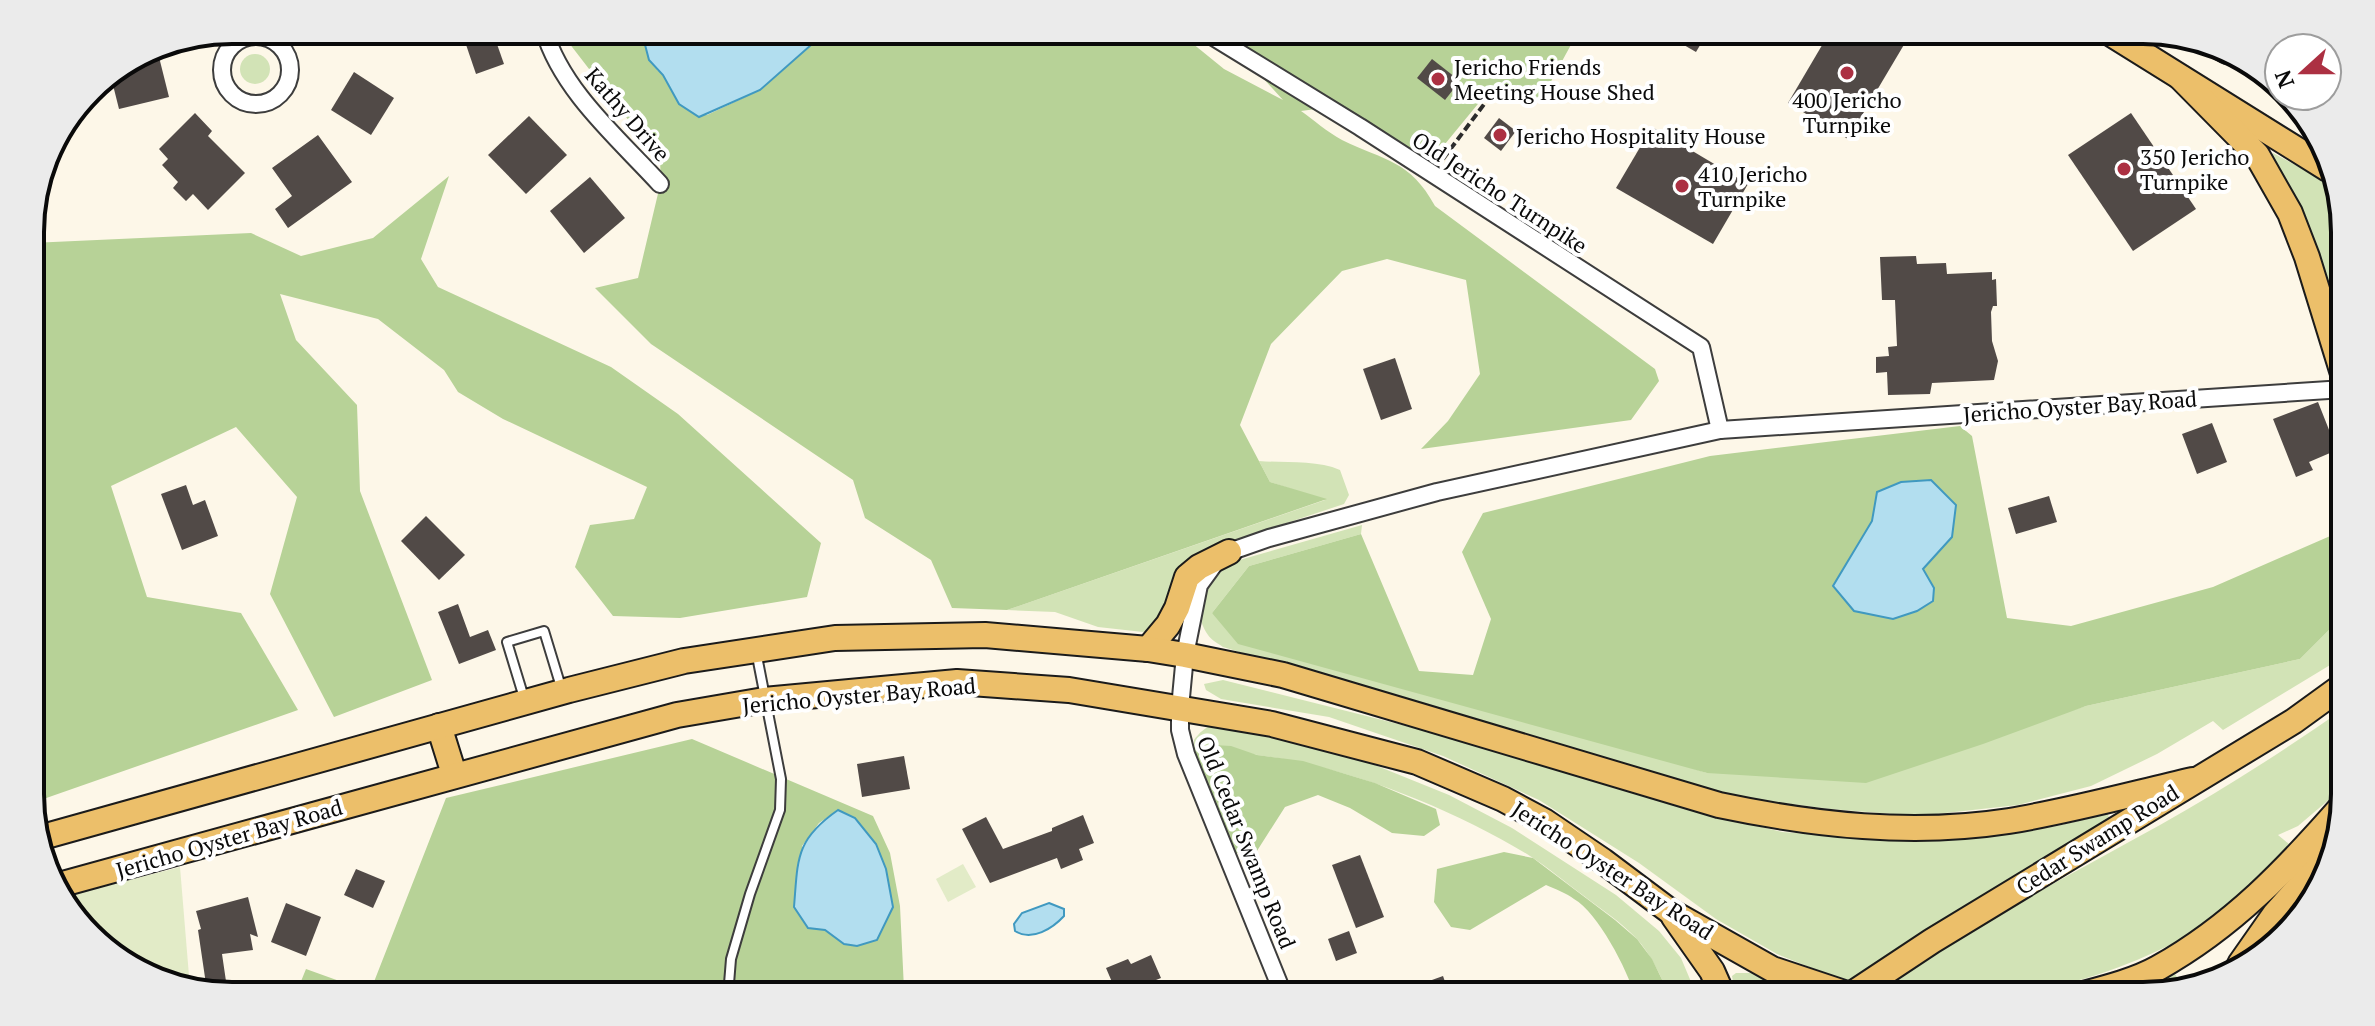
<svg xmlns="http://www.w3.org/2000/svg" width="2375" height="1026" font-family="'PT Serif',serif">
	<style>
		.green { fill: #d2e3b6 }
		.forest { fill: #b7d297; fill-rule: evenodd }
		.pitch { fill: #e2ebc7 }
		.water { fill: #b2deef; stroke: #4099c0; stroke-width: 2 }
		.building { fill: #514a47 }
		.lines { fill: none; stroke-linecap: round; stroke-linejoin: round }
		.service-casing { stroke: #3d3d3d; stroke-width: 12 }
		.minor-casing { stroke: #3d3d3d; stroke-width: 20 }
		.primary-casing { stroke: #1b1b1b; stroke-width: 28 }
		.path { stroke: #2c2c2c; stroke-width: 4; stroke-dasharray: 8 4; stroke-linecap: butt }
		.service { stroke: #fff; stroke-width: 8 }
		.minor { stroke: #fff; stroke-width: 16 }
		.primary { stroke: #ecbf6a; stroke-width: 24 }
		.poi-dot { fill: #ac3042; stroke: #fff; stroke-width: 3 }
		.labels { text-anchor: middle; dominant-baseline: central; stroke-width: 8; stroke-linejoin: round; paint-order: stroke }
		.poi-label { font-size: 22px; fill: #0a0a0a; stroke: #fff; text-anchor: start }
		.street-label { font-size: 22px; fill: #0a0a0a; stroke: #fff }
		.rim { fill: none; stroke: #0a0a0a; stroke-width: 4 }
	</style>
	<rect width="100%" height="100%" fill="#fdf7e8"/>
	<g class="green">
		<circle cx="255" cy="69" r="15"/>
		<path d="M2273,153L2336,187L2343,205L2344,342L2266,160Z"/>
		<path d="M1259,461C1285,463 1317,460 1340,470L1349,495L1344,504L1208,549L1189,562L1155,630L1143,632L1098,627L1055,612L1007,610L1325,500L1270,482Z"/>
		<path d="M1362,525L1361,534L1249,566L1212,613L1707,773L2054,716L2086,706L2300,659L2344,615L2345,656L2223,730L2213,721L2157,754L2091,786L2018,805L1918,816L1830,809L1713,794L1223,647C1219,644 1211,640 1208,635C1187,605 1211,576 1236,561Z"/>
		<path d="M1223,680L1450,737L1683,808L1782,832L1895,840L1996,835L2057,826L2108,814L2110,822L2034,871L1931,927L1849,983L1777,954L1716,919L1639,863L1539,800L1443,756L1329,717L1221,699L1206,690L1204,684Z"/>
		<path d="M2345,708V786L2298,826L2278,835L2294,848C2265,878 2233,911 2196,931C2143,961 2082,984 2022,992C1980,998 1935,994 1893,990V981C1978,922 2070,875 2160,825C2224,789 2285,750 2345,708Z"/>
		<path d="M1224,723L1355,757L1449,795L1512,828L1616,895L1659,931L1681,958L1697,996H1670C1660,976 1652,955 1636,938C1621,922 1602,910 1584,896C1566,883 1549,868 1530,856C1455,810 1352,768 1264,756C1232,752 1229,740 1194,752V740C1203,728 1209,725 1224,723Z"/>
		<path d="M1736,973H1764L1823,996H1736L1732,976Z"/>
		<path d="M2175,974L2183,986L2156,996H2122Z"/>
	</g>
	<g class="forest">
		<path d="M559,30H650L648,33L657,70L663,74L679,104L694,114L707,115L760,90L828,30H1176L1224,69L1283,100L1261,76L1206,30H1579L1542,98L1482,99L1431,161L1424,164L1316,109L1301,111C1314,120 1327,132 1342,140C1385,161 1410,160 1435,206L1655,369L1659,381L1631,420L1421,449L1448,421L1480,374L1466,280L1387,259L1342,271L1271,344L1240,425L1270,482L1327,499L1007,610L952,608L931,560L865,518L853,480L651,344L595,288L638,278L661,181L660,161Z"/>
		<path d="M449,176L421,259L438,287L611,367L678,414L821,543L807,597L680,618L613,616L575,567L590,525L634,519L647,487L503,419L458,392L444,370L378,319L280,294L296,340L357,405L360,491L432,680L334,717L270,594L297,497L236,427L111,486L147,597L241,613L298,710L32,803L31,243L251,233L301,256L373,238Z"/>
		<path d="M1960,426L1972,436L2007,618L2071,626L2213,587L2344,530V615L2300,659L2086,706L1983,744L1866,783L1707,773L1238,644L1212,613L1249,566L1361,534L1419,671L1473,675L1491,619L1462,552L1483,513L1710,456ZM1872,521L1952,537L1922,569L1934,587L1833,586Z"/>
		<path d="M692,739L873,816L890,853L900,906L904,989L920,996H419L408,991L389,996H295L306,969L370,992L446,798ZM838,810L893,907L876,940L858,946L844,944L825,930L802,846L819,823Z"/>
		<path d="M1214,745L1231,746L1257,755L1303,761L1375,783L1436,809L1440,825L1424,836L1392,833L1350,808L1318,795L1285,807L1255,854L1236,853L1196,762L1194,752Z"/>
		<path d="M1504,852L1533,858L1615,920L1637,939L1652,959L1670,996H1635C1627,969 1598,913 1574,899C1566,893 1555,889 1546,885L1470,930L1451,927L1434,902L1437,869Z"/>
	</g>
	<g class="pitch">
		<path d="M963,864L976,887L948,902L936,879Z"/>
		<path d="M180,867L190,988L155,981L72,917L63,897Z"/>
	</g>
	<g class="water">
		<path d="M650,30H828L760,90L699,117L679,104L663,75L649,60L644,41Z"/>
		<path d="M1931,480L1956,505L1952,537L1923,569L1934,588L1933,601L1917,611L1893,619L1854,611L1833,586L1872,521L1877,492L1901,482Z"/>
		<path d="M838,810L855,818L876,844L886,869L893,907L877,940L857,946L844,944L825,930L808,928L794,907C798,859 795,840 838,810Z"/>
		<path d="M1049,903L1064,909V916C1053,928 1032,942 1015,931L1014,924L1022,913Z"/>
	</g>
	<g class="building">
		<path d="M461,30H492L504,64L476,74Z"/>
		<path d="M1658,30H1709L1696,52Z"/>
		<path d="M1831,30H1884L1905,43L1848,139L1788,103Z"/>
		<path d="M156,45L169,97L119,109L110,73Z"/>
		<path d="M1432,59L1460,81L1445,100L1417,78Z"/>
		<path d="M354,72L394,98L371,135L331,110Z"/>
		<path d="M195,113L212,131L208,136L245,173L208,210L193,194L186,201L173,188L178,182L162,165L168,159L159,149Z"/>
		<path d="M2131,113L2196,209L2133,251L2068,155Z"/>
		<path d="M529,116L567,155L526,194L488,155Z"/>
		<path d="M1499,118L1516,131L1501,151L1484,138Z"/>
		<path d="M1652,127L1748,184L1713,244L1616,188Z"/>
		<path d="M318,135L352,182L288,228L275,209L292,196L272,168Z"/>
		<path d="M590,177L625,218L584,253L550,211Z"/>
		<path d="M1916,256L1917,264L1946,263L1947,274L1992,272V280L1996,279L1997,306H1993L1991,312L1992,341L1998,361L1994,380L1932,383L1930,394L1888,395L1887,372L1876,373V357L1889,356L1888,347L1897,346L1895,300H1882L1880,257Z"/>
		<path d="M1395,358L1412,409L1381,420L1363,369Z"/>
		<path d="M2318,402L2337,450L2309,462L2313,470L2296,477L2273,419Z"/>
		<path d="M2212,423L2227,462L2197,474L2182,434Z"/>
		<path d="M186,485L193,505L205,500L218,536L182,550L161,494Z"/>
		<path d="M2049,496L2057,522L2016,534L2008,508Z"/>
		<path d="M426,516L465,555L439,580L401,541Z"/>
		<path d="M458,604L470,637L488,630L496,650L459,664L438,612Z"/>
		<path d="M904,756L910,789L862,797L857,764Z"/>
		<path d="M1083,815L1094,843L1079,849L1083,860L1061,869L1057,858L990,883L962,829L986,817L1003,849L1052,831V828Z"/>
		<path d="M1360,855L1384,917L1356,928L1332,865Z"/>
		<path d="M356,869L385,881L373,908L344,895Z"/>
		<path d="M248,897L258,937L250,934L253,950L222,954L227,988L207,991L198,930L201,929L196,911Z"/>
		<path d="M286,903L321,917L306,956L271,942Z"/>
		<path d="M1349,931L1357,953L1336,961L1328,939Z"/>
		<path d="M1151,955L1161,978L1156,980L1163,996H1118L1106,968L1128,959L1131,964Z"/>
		<path d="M1443,976L1450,996H1394L1393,994Z"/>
	</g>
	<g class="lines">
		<defs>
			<g id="service">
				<path d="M525,701L507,642L544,631L561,687"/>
				<path d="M728,996L731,959L750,894L780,810L781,779L756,651"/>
			</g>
			<g id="minor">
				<path d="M544,30C562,91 618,138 660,184"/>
				<path d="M1202,30L1360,127L1701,347L1720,430"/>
				<circle cx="256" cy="70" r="34"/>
				<path d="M1284,996L1186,754L1180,730V708L1185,655L1199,585L1215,563L1229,552L1269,538L1437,492L1720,430L2344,389"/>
			</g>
			<g id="primary">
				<path d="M2105,30L2328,169"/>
				<path d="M2217,45L2227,51"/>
				<path d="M2181,78L2257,155L2290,213L2307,257L2344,377"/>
				<path d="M1148,649L1168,625L1177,608L1187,577L1199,567L1229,552"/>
				<path d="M439,726L454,774"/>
				<path d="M39,838L569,690L684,661L835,638L985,635L1148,649L1185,655L1283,675L1719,805C1814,825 1912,836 2009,821C2070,811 2132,794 2193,780"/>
				<path d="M59,885L677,715L764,700L957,682L1069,690L1272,724L1417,762L1503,799L1544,821L1603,861L1671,912L1772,969L1853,996"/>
				<path d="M1674,917L1712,971L1723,996"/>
				<path d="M2240,964L2275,914L2334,848"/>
				<path d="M1849,996L1932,941L2294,721L2345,684"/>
				<path d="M2076,996C2102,989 2135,981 2158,968C2233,926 2287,869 2343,805"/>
			</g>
		</defs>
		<use href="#service" class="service-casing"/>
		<use href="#minor" class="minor-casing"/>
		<use href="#primary" class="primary-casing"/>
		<path class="path" d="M1443,159L1485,103"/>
		<use href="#service" class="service"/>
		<use href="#minor" class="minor"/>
		<use href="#primary" class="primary"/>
	</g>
	<g class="poi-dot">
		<circle cx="1847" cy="73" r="8"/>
		<circle cx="1438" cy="79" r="8"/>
		<circle cx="1500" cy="135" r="8"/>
		<circle cx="2124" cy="169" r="8"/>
		<circle cx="1682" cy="186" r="8"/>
	</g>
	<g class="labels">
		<g class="poi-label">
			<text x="1454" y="66">Jericho Friends<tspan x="1454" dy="25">Meeting House Shed</tspan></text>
			<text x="1847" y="99" text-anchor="middle">400 Jericho<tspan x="1847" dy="25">Turnpike</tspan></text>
			<text x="1516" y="135">Jericho Hospitality House</text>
			<text x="2140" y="156">350 Jericho<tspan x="2140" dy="25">Turnpike</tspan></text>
			<text x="1698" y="173">410 Jericho<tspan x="1698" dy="25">Turnpike</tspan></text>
		</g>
		<g class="street-label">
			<text transform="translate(628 114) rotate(49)">Kathy Drive</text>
			<text transform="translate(1500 192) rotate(33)">Old Jericho Turnpike</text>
			<text transform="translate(2080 406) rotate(-4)">Jericho Oyster Bay Road</text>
			<text transform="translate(859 695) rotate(-5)">Jericho Oyster Bay Road</text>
			<text transform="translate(229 838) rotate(-16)">Jericho Oyster Bay Road</text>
			<text transform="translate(2097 839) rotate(-32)">Cedar Swamp Road</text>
			<text transform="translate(1247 842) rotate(68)">Old Cedar Swamp Road</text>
			<text transform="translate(1613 870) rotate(33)">Jericho Oyster Bay Road</text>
		</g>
	</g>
	<path d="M0 0H2375V1026H0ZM232 44H2143A188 188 0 0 1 2331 232V794A188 188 0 0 1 2143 982H232A188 188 0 0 1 44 794V232A188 188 0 0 1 232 44Z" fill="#ebebeb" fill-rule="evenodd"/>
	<path class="rim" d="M232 44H2143A188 188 0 0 1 2331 232V794A188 188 0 0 1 2143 982H232A188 188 0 0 1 44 794V232A188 188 0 0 1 232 44Z"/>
	<g transform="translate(2303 72) rotate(249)"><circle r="38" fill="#ffffff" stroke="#9d9d9d" stroke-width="2"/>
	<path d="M0-6L14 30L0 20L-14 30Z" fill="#ac3042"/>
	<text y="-12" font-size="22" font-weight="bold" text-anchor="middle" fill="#0a0a0a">N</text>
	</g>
</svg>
